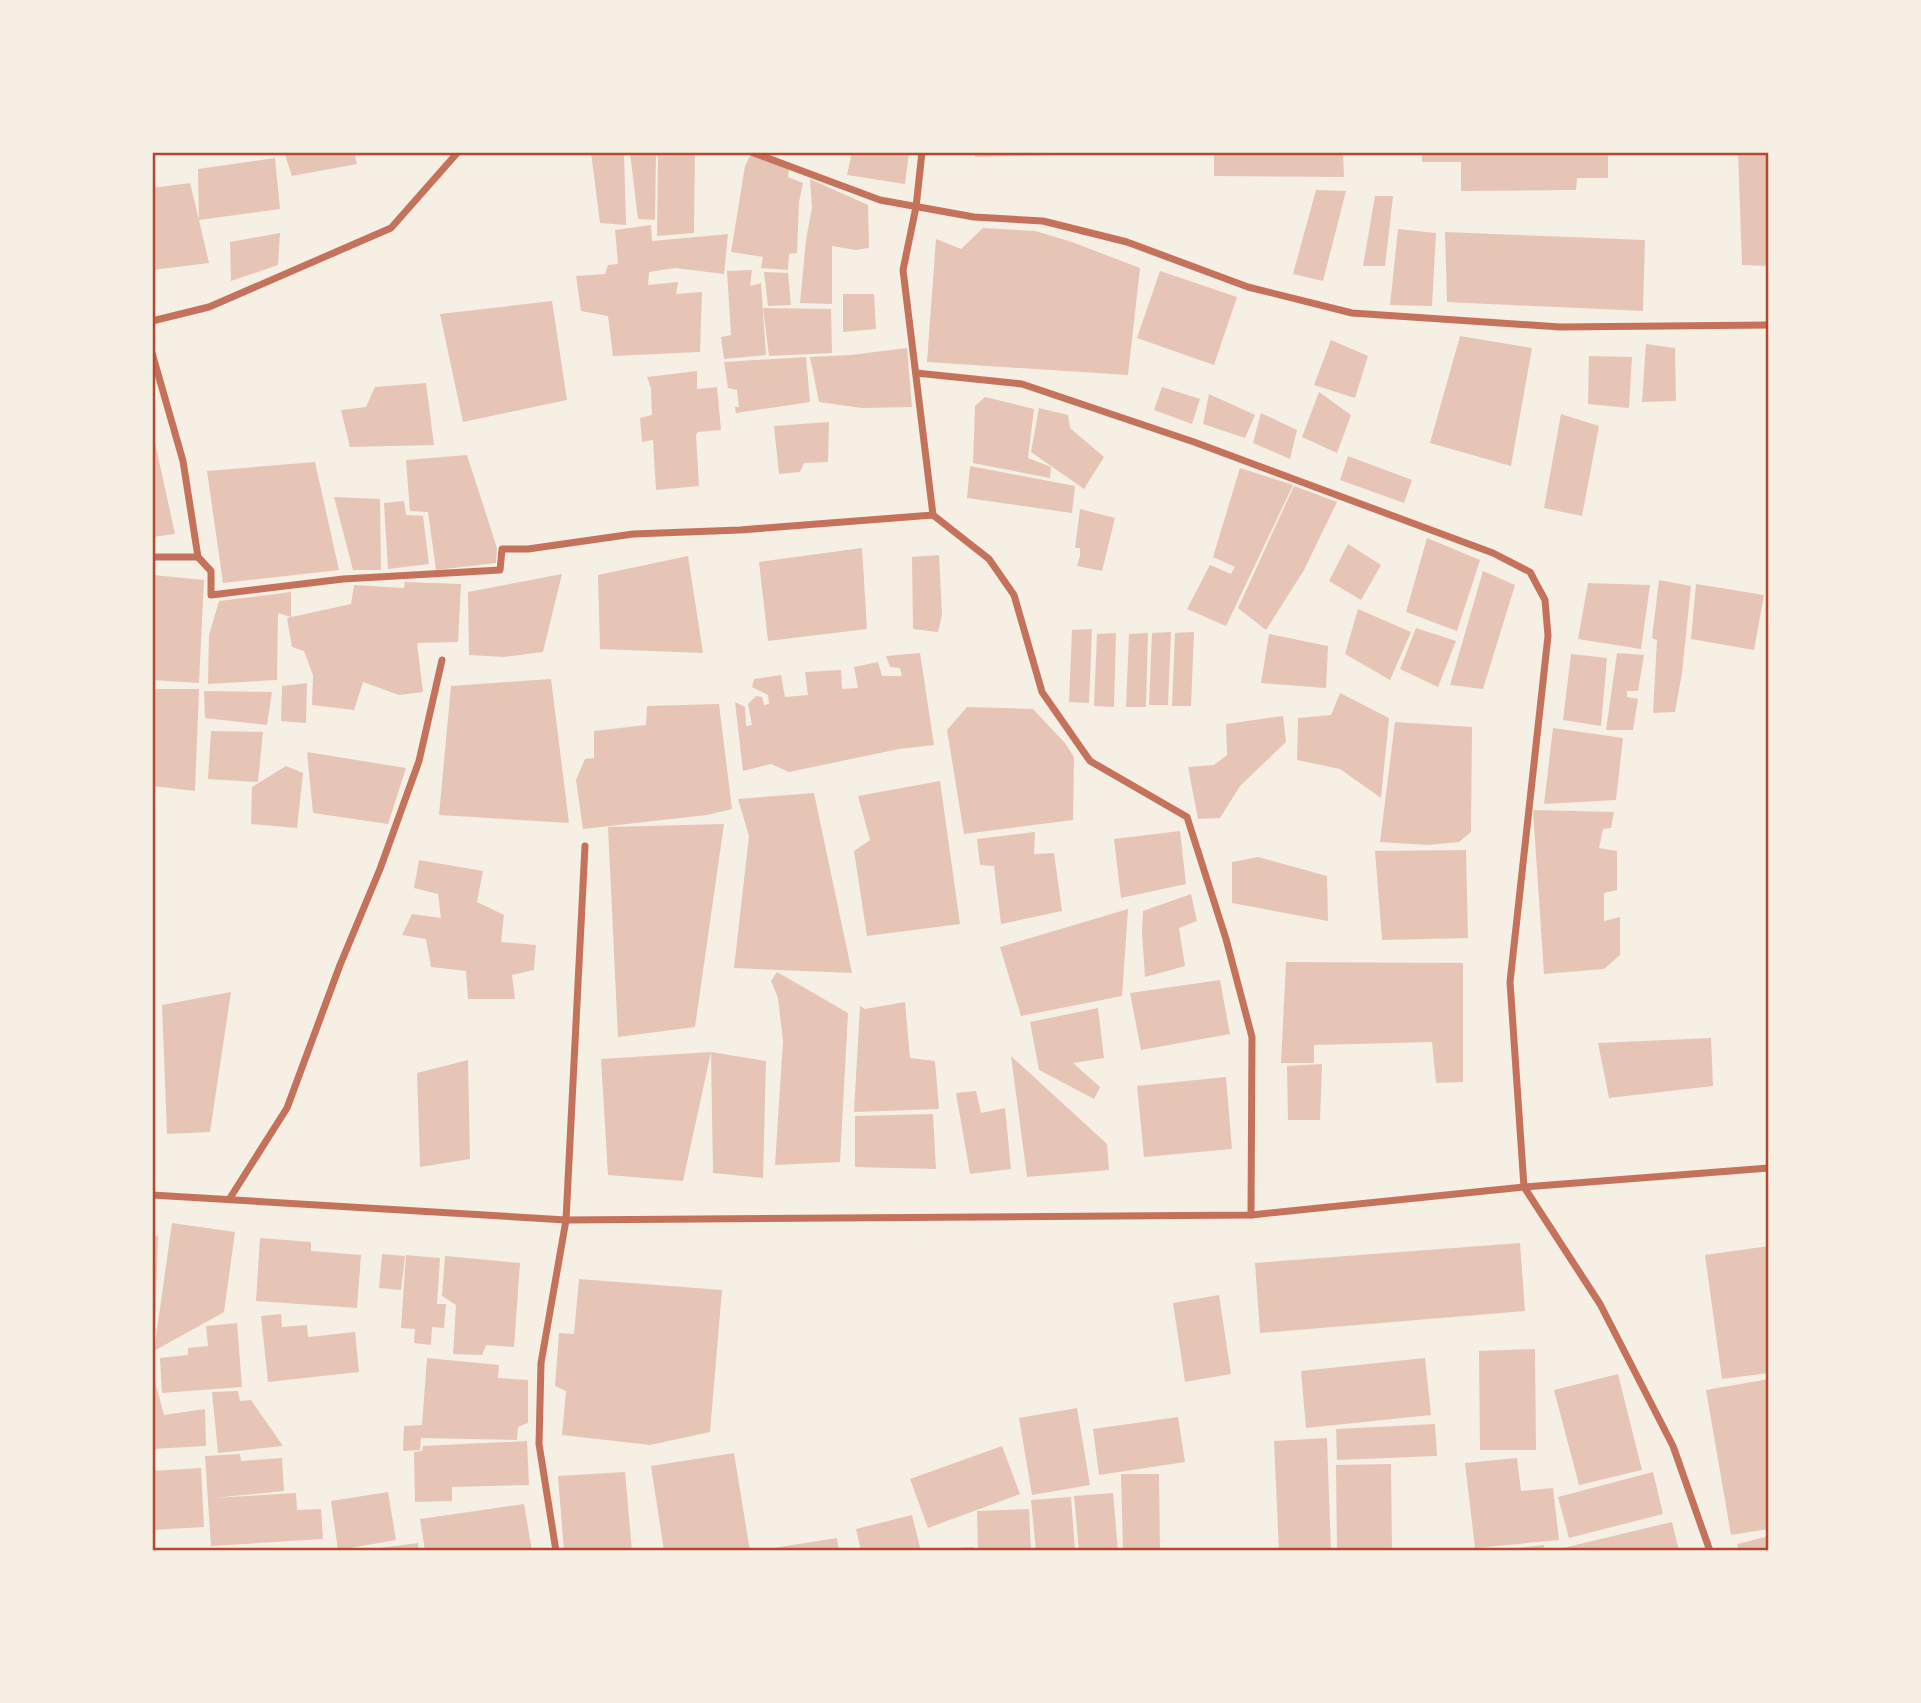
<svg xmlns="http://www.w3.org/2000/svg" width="1921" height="1703" font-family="'Public Sans',sans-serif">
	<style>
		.building { fill: #e6c5b7 }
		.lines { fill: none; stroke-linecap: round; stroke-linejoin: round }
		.minor { stroke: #c5725c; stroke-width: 7 }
		.neatline { fill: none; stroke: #b5482f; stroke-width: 2.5 }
	</style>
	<rect width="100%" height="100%" fill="#f6efe4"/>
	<g class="building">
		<path d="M284,152H354L357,164L292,176Z"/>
		<path d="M591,152H624L626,225L600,223Z"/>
		<path d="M630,152H656L655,220L638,219Z"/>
		<path d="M658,152H695L694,233L657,236Z"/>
		<path d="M852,152H909L905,184L847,175Z"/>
		<path d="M975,152H1058V155L975,157Z"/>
		<path d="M1214,152H1343L1344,177L1214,176Z"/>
		<path d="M1422,152H1608V178H1577L1576,190L1461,191V162H1422Z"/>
		<path d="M1738,152H1769V266L1742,265Z"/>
		<path d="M751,154L789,169L788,177L803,183L799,202L797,253L789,254L788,270L761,268L763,257L731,252L745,166Z"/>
		<path d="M275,158L280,209L199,220L209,263L152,270V188L190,183L199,220L198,169Z"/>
		<path d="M810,179L868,205L869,248L855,250L832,246V304L800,303L806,240L812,208Z"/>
		<path d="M1316,190L1346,191L1323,281L1293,274Z"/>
		<path d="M1375,196H1393L1385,266H1363Z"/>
		<path d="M651,225L652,241L728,234L724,274L675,268L649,272L648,285L678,282L676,294L702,292L700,352L613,356L608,316L581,311L576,276L605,274L608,265L618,264L615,230Z"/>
		<path d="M983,228L1035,231L1072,242L1140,268L1128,375L927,362L936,239L961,249Z"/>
		<path d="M1398,229L1436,233L1432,306L1390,305Z"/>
		<path d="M1445,232L1645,240L1643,311L1447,302Z"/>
		<path d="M280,233L278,265L231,281L230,242Z"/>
		<path d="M752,270L750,286L761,283L766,355L724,359L721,337L731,335L727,271Z"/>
		<path d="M1160,271L1237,297L1214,365L1137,338Z"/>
		<path d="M764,272L788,273L791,305L768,306Z"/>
		<path d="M843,294H874L876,329L843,332Z"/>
		<path d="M552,301L567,400L463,422L440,314Z"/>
		<path d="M763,308L831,309L832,353L769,356Z"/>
		<path d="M1460,336L1532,348L1511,466L1430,443Z"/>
		<path d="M1331,340L1368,356L1355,398L1314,385Z"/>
		<path d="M1646,344L1675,348L1676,401L1642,402Z"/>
		<path d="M907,348L912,407L862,408L819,402L810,357L851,355Z"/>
		<path d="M1589,356L1632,357L1629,408L1588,404Z"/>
		<path d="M806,357L810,402L736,413L735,407H739L737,390L728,388L724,362Z"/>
		<path d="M697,371V389L717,387L721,430L698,432L696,435L699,486L656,490L653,440L642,442L640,418L652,415L651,388L647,377Z"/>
		<path d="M426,383L434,445L350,447L341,410L366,407L375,387Z"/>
		<path d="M1162,387L1200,399L1192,424L1154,410Z"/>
		<path d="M1319,392L1351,415L1337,453L1302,437Z"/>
		<path d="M1209,394L1255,415L1245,438L1203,424Z"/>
		<path d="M985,397L1034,409L1028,458L1051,467L1050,478L973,463L975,406Z"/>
		<path d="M1039,408L1068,415L1070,428L1104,457L1084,489L1031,452Z"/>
		<path d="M1261,413L1297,430L1290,459L1253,443Z"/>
		<path d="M1561,414L1599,426L1582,516L1544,508Z"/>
		<path d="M829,422L828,462L804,463L800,472L779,474L774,426Z"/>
		<path d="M152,429L175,534L152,537Z"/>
		<path d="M467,455L497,548L496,563L436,570L428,512L410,511L406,460Z"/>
		<path d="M1348,456L1412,480L1404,503L1340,480Z"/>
		<path d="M315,462L339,570L223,583L207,471Z"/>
		<path d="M970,466L1075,486L1072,513L967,498Z"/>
		<path d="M1240,468L1293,485L1226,626L1187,609L1210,565L1231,574L1235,567L1213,557Z"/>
		<path d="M1294,486L1337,502L1304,570L1266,630L1238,608Z"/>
		<path d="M334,497L380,499L381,570H353Z"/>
		<path d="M404,501L406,515L423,516L429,564L388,569L384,503Z"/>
		<path d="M1080,509L1115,518L1102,571L1077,566L1080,556V548H1075Z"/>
		<path d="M1427,538L1480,560L1457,631L1406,612Z"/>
		<path d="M1348,544L1381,565L1361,600L1329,581Z"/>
		<path d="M862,548L867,629L768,641L759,562Z"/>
		<path d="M939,555L942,615L938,632L913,629L912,557Z"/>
		<path d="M688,556L703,653L600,649L598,575Z"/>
		<path d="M1483,571L1515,585L1483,689L1450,685Z"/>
		<path d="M562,574L543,652L503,657L469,655L468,592Z"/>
		<path d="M153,575L204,580L199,683L152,680Z"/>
		<path d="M1659,580L1691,586L1682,673L1675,712L1653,713L1657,640L1652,638Z"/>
		<path d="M405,582L461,584L458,642L417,643L423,692L399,695L363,682L354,710L312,705L313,675L304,651L292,647L287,618L351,604L354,585L404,588Z"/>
		<path d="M1588,583L1650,585L1641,649L1578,639Z"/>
		<path d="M1696,584L1764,595L1754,650L1691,639Z"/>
		<path d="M291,592V617L278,613L277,680L208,684L209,635L219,601Z"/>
		<path d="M1358,609L1411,632L1390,680L1345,654Z"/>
		<path d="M1416,628L1456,641L1438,687L1400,669Z"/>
		<path d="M1092,629L1089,703L1069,702L1072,630Z"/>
		<path d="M1171,632L1168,705H1149L1152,633Z"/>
		<path d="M1194,632L1191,706H1172L1175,633Z"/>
		<path d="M1116,633L1114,707L1094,706L1097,634Z"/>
		<path d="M1148,633L1146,707H1126L1129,634Z"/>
		<path d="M1269,634L1328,646L1326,688L1261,683Z"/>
		<path d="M920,653L934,745L899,749L789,772L771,764L743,771L735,702L745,707L746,726L752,725L748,704L756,696L762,697L764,705L769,704L768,695L752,687L754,679L781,675L785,697L808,695L805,672L841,670L842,689L858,688L854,667L878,662L882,676H902L900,668L890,667L886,656Z"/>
		<path d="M1617,653L1644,655L1638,691H1627V697L1638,699L1633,730H1606Z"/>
		<path d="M1571,654L1607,658L1601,726L1563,720Z"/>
		<path d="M551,679L569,823L439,815L451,686Z"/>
		<path d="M307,683L306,723L281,721L282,686Z"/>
		<path d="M152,689H199L195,791L152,786Z"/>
		<path d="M204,691L272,692L267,725L205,718Z"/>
		<path d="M1340,693L1389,718L1381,798L1340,769L1297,760L1298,718L1331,715Z"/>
		<path d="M719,704L732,809L707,815L583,829L576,780L585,759L594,758V731L646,725L647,706Z"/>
		<path d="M967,707L1033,709L1065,743L1074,757L1073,820L964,834L947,730Z"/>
		<path d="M1283,716L1286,742L1240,786L1220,818L1198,819L1188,767L1214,765L1227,755L1226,724Z"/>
		<path d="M1395,722L1472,727L1471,832L1459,842L1428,845L1380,842Z"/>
		<path d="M1553,728L1623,738L1616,800L1544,804Z"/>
		<path d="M211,731L263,732L258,782L208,779Z"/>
		<path d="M307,752L406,768L388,824L313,813Z"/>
		<path d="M286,766L303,773L297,828L251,824L252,787Z"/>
		<path d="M940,781L960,924L867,936L854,851L870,840L858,796Z"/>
		<path d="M814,793L852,973L734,968L749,836L738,799Z"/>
		<path d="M1533,810L1614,812L1611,828L1603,829L1599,848L1617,851V890L1604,893V921L1620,917V955L1604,969L1544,974Z"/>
		<path d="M724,824L695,1027L618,1037L608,827Z"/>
		<path d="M1180,831L1186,884L1121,898L1114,839Z"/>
		<path d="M1035,832L1034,854L1054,853L1062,911L1001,924L994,866L980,865L977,839Z"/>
		<path d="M1466,850L1468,938L1382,940L1375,851Z"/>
		<path d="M1258,857L1327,876L1328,921L1232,903V862Z"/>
		<path d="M419,860L483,871L477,902L504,915L501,942L536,945L534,970L512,975L515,999H468L466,971L431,967L426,939L402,935L412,914L441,918L438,894L414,888Z"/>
		<path d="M1191,894L1197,921L1179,928L1185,966L1145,977L1142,932L1143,911Z"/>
		<path d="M1128,909L1122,996L1021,1016L1000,947Z"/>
		<path d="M1286,962L1463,963V1082L1436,1083L1432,1042L1314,1045V1063H1281Z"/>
		<path d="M777,972L848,1013L840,1162L775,1165L783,1041L778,998L771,981Z"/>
		<path d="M1220,980L1230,1034L1141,1050L1130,993Z"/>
		<path d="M231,992L210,1132L167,1134L162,1005Z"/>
		<path d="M905,1002L910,1058L935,1061L939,1109L854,1112L860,1006L865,1009Z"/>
		<path d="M1098,1008L1104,1058L1073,1063L1100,1087L1094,1099L1039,1070L1030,1022Z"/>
		<path d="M1711,1038L1713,1086L1609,1098L1598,1043Z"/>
		<path d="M711,1052L766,1061L763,1178L713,1173Z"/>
		<path d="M711,1052L683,1181L608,1175L601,1059Z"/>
		<path d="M1011,1056L1107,1144L1109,1170L1027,1177Z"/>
		<path d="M468,1060L470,1159L420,1167L417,1073Z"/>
		<path d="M1322,1064L1320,1120H1288L1287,1066Z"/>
		<path d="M1226,1077L1232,1149L1144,1157L1137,1086Z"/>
		<path d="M976,1091L981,1113L1005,1108L1011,1169L970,1174L956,1093Z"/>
		<path d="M933,1114L936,1169L855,1167V1116Z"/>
		<path d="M172,1223L235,1232L224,1312L154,1351Z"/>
		<path d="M152,1235L158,1236L155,1331H152Z"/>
		<path d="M260,1238L311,1242V1251L361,1255L357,1308L256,1301Z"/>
		<path d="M1520,1243L1525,1311L1260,1333L1255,1263Z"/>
		<path d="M1769,1246V1373L1722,1379L1705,1255Z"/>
		<path d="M382,1254L405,1256L401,1290L379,1288Z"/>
		<path d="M406,1255L440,1258L437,1304H446L444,1328L432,1327L431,1345L414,1343L415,1329L401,1328Z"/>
		<path d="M445,1256L520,1263L514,1347L486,1345L482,1355L453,1354L456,1305L442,1296Z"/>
		<path d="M579,1279L722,1290L710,1432L650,1445L562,1435L566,1391L555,1386L559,1333L574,1334Z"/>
		<path d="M1219,1295L1231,1374L1185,1382L1173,1303Z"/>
		<path d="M281,1314L282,1327L307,1325L308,1337L355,1332L359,1372L268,1382L261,1316Z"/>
		<path d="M237,1323L242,1387L162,1393L160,1358L188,1355V1348L208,1346L206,1326Z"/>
		<path d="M1535,1349L1536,1450H1480L1479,1351Z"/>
		<path d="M427,1358L499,1365L498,1378L528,1380V1423L518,1427L517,1440L421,1438L420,1450L403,1451L404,1426L422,1425Z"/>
		<path d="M1425,1358L1431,1415L1306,1428L1301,1371Z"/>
		<path d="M153,1374L164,1415L205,1409L206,1446L152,1449Z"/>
		<path d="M1618,1374L1642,1470L1579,1485L1554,1390Z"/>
		<path d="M1769,1379V1529L1731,1535L1706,1390Z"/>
		<path d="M238,1391L240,1401L251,1400L283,1446L218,1453L212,1392Z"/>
		<path d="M1077,1408L1090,1485L1032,1495L1019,1418Z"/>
		<path d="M1178,1417L1185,1462L1099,1475L1093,1429Z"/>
		<path d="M1435,1424L1437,1456L1337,1460L1336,1429Z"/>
		<path d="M1327,1438L1331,1551H1279L1274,1441Z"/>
		<path d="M527,1441L529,1485L452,1487V1501L415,1502L414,1452L422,1451L423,1446Z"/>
		<path d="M1002,1446L1020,1494L928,1528L910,1479Z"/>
		<path d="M734,1453L750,1551H664L651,1466Z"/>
		<path d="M240,1454L241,1461L282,1458L284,1491L214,1498L296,1493L297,1510L321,1509L323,1539L211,1546L205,1456Z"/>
		<path d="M1517,1458L1521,1491L1553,1488L1559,1540L1475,1548L1465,1463Z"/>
		<path d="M1391,1464L1392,1551H1337L1336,1465Z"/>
		<path d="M201,1468L204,1527L152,1530V1471Z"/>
		<path d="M625,1472L632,1551H564L558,1476Z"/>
		<path d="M1653,1472L1663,1514L1569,1538L1558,1497Z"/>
		<path d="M1121,1474H1159L1160,1551H1123Z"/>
		<path d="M388,1492L396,1540L338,1550L331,1501Z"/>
		<path d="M1113,1493L1118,1551H1079L1074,1496Z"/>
		<path d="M1071,1497L1075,1551H1036L1031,1500Z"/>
		<path d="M524,1504L532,1551H425L420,1519Z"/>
		<path d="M1029,1509L1031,1551H978L977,1511Z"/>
		<path d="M912,1515L921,1551H861L856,1529Z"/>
		<path d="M1672,1522L1679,1551H1563V1548Z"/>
		<path d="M1769,1536V1551H1739L1737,1544Z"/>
		<path d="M837,1538L839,1551H767V1549Z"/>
		<path d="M418,1543L419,1551H371V1549Z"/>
		<path d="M1544,1545V1551H1509L1508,1549Z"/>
		<path d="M973,1547V1551H938L937,1549Z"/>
	</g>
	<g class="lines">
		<g class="minor">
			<path d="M751,152L880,200L974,217L1043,221L1127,242L1248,287L1352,313L1560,327L1769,325"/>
			<path d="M922,152L916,207L903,270L933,515"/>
			<path d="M152,321L209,307L391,228L458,152"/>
			<path d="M152,353L183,461L198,557L211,571V595L343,579L500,570L502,549H528L633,534L740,530L933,515L989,559L1014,595L1042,692L1090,761L1187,817L1226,939L1252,1037L1251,1215"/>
			<path d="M916,373L1022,384L1194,442L1493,553L1530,572L1545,600L1548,636L1510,982L1524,1187L1600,1304L1673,1446L1710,1551"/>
			<path d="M152,557H198"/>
			<path d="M152,1195L566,1220L1251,1215L1524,1187L1769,1168"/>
			<path d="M230,1198L287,1108L340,965L380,869L419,761L442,660"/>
			<path d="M556,1551L539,1444L541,1363L566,1220L585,846"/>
		</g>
	</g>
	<rect width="1921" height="1703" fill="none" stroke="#f6efe4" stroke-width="308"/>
	<rect x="154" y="154" width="1613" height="1395" class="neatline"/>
</svg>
